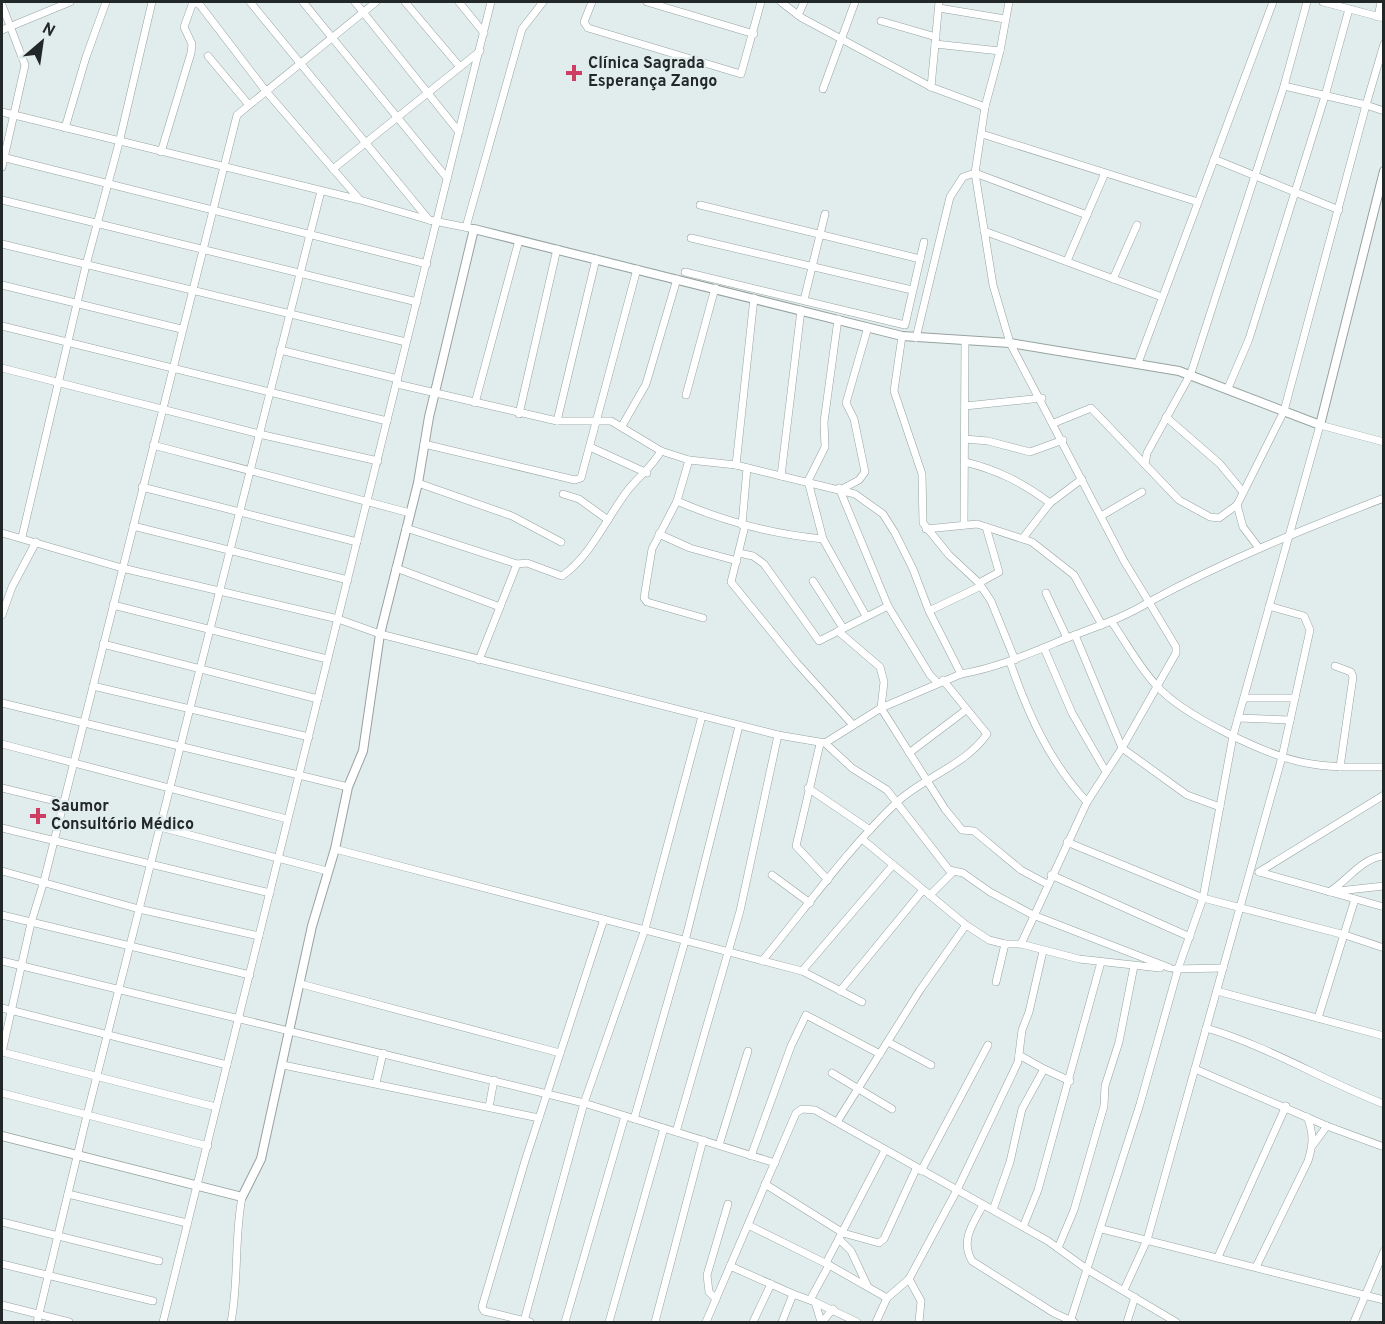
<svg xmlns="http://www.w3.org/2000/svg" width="1385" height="1324" font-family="Overpass,sans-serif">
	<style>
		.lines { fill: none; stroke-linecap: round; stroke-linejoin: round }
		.minor-casing { stroke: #97a2a1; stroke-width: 8 }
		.tertiary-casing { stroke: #97a2a1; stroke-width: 10 }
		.minor { stroke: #fff; stroke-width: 7 }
		.tertiary { stroke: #fff; stroke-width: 8 }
		.poi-dot { fill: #cd3e63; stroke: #e1edec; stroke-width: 2 }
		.labels { text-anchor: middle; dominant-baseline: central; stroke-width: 4.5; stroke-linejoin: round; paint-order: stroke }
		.poi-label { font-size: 16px; font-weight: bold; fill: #222727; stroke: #e1edec; text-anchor: start }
	</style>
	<rect width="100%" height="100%" fill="#e1edec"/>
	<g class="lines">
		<defs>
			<g id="minor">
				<path d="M194,2L200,5L265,90L359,199"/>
				<path d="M250,2L429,220"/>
				<path d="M303,2L447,178"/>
				<path d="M355,2L459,132"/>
				<path d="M405,2L460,67"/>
				<path d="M459,2L484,33"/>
				<path d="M592,2L584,22L588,28L741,74L761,2"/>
				<path d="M647,2L754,34"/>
				<path d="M781,2L798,15"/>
				<path d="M804,2L798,15L802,18L931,87L985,107"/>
				<path d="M1323,2L1384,18"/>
				<path d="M2,5L25,65L2,167"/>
				<path d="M939,8L1005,19"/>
				<path d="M1378,17L1381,2"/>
				<path d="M881,21L936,37"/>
				<path d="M2,30L70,2"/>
				<path d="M935,44L1000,51"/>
				<path d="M208,56L249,105"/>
				<path d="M1284,86L1366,105L1384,44"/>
				<path d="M931,87L939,2"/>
				<path d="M823,89L855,2"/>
				<path d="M2,112L360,200L429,220L474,229"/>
				<path d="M65,128L86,57L106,2"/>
				<path d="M982,134L1198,202"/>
				<path d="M161,152L191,53L192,44L184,27L193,2"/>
				<path d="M2,157L427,264"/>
				<path d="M1214,159L1339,210"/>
				<path d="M333,169L480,51"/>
				<path d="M2,200L417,302"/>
				<path d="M700,205L920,259"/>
				<path d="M466,227L522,29L543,2"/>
				<path d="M984,231L1162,297"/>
				<path d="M691,238L912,290"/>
				<path d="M2,244L406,342"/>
				<path d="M1067,261L1105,173"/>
				<path d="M685,272L905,325L924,242"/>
				<path d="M1113,279L1137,225"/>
				<path d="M2,285L181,329"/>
				<path d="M804,300L825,214"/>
				<path d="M838,319L824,422L825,447L808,481L823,539L866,616"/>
				<path d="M2,326L387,421"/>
				<path d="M902,336L894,391L922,474L923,523L949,555L979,583L991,601L1015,660"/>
				<path d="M916,338L950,197L963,177L975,173L1087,215"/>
				<path d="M280,350L398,379"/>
				<path d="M1138,363L1273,2"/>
				<path d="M2,368L259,434L378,461"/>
				<path d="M397,384L557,421H611L661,451L689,460L736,465L855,494L883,514L895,533L913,569L929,611L961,674C1001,667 1035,651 1072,636C1098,626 1125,617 1149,602L1124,561L1010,343L993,285L975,173L985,107L1000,51L1009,2"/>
				<path d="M1228,388L1249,339L1325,96L1349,9"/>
				<path d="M686,395L715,288"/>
				<path d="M475,403L519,240"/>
				<path d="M965,406L1042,398"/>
				<path d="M519,414L557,249"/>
				<path d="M1166,417L1220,464L1243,492"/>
				<path d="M557,421L596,259"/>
				<path d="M1054,423L1091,408L1179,500L1210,517L1219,518L1237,505L1284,411L1366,105L1384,111"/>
				<path d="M622,426L646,384L677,279"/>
				<path d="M965,439L988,441L1030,452L1063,440"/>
				<path d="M424,444L575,480L581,478L637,269"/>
				<path d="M153,445L410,513"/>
				<path d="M590,447L647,473"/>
				<path d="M689,460L677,501L652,549L644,598L647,602L703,618"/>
				<path d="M965,462C998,470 1023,483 1050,503"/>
				<path d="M1145,464L1147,453L1191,373L1284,86L1307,2"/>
				<path d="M736,465L754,298"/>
				<path d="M781,476L801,310"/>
				<path d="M418,483L512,516L561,542"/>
				<path d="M142,487L357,542"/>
				<path d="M839,488L888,606L930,675L937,682"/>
				<path d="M842,489L859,480L865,472L854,419L846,403L868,327"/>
				<path d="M563,494L579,499L608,520"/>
				<path d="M677,501C725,522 771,534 823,539"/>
				<path d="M1237,505L1243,527L1259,548"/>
				<path d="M1101,516L1142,492"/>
				<path d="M742,525L747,468"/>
				<path d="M964,525L965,340"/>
				<path d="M133,526L348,580"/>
				<path d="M745,526L731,582L796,662L853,725"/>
				<path d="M406,528L517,564L527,563L562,576C591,556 607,517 628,490C639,476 652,467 661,451"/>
				<path d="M926,529L977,524L1032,542L1074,575L1102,625"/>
				<path d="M2,533L122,568L338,619L380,634L778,735L825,743L852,768L887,790L949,870L963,873L990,892L1033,915L1170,968"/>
				<path d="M659,534L690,548L737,561"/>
				<path d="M22,537L86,265L119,143L152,2"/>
				<path d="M1023,538L1050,503L1082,479"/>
				<path d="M739,553L753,556L764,564L819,641L888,606"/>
				<path d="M396,568L500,607"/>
				<path d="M813,581L843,628"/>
				<path d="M979,583L999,572L986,527"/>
				<path d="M1046,593L1067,638"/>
				<path d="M113,605L327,659"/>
				<path d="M929,611L981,586"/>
				<path d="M2,615L12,587L36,542"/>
				<path d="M1111,621C1126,642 1139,667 1156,685C1182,715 1267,756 1306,763C1331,768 1358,767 1384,767"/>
				<path d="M838,631L880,667L884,682L881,708L945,809L962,830L974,831L1021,870L1047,884"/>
				<path d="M1075,635L1122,748L1187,795L1220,807"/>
				<path d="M103,644L318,699"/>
				<path d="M1044,648L1072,713L1106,772"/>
				<path d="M479,660L517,564"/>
				<path d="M1010,662C1028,714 1049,761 1087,802"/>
				<path d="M1335,666L1351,672L1353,677L1340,767"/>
				<path d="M93,686L309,737"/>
				<path d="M1244,698H1295"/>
				<path d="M2,703L348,787"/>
				<path d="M1238,718L1290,720"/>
				<path d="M825,743L881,708L961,674"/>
				<path d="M2,744L287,819"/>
				<path d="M820,744L796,846L828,880"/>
				<path d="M909,753L966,710"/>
				<path d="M2,788L64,803"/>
				<path d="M808,788L870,830"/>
				<path d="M160,827L327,871"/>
				<path d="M2,828L270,893"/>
				<path d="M862,839L966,925L989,940L1005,944H1021L1079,959L1160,968"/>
				<path d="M1067,842L1203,898L1345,935L1384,948"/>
				<path d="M335,849L802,971L862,1002"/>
				<path d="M1384,856C1363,857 1346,882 1329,892L1384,886"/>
				<path d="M2,871L139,909L259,936"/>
				<path d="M1259,872L1384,795"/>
				<path d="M1259,872L1384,907"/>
				<path d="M772,875L810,903"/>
				<path d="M1051,875L1190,937"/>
				<path d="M930,895L953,872"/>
				<path d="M2,915L250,975"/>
				<path d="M1021,944L1087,802L1122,748L1176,653V647L1149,602C1224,561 1304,529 1384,498"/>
				<path d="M2,961L584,1103L775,1163"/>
				<path d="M762,961C806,908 846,851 896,803C923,777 965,766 987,734L943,680"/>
				<path d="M1175,969L1223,968"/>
				<path d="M802,971L893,865"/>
				<path d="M996,982L1005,944"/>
				<path d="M301,984L560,1053"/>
				<path d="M840,991L923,890"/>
				<path d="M1217,991L1384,1036"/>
				<path d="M2,1008L227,1065"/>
				<path d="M1318,1018L1355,899"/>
				<path d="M1206,1028C1268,1046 1324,1081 1384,1104"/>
				<path d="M888,1042L931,1065"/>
				<path d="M1019,1055L1044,1069"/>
				<path d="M283,1065L539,1118"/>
				<path d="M1195,1069L1327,1126L1384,1147"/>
				<path d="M832,1073L892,1109"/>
				<path d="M376,1083L383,1053"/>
				<path d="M2,1093L208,1146"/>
				<path d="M216,1107L2,1052L31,923L44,881L237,115L376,2"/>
				<path d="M489,1107L494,1080"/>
				<path d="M634,1119L685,941L739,726"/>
				<path d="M837,1122L920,990L966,925"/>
				<path d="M676,1132L740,911L778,735"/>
				<path d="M719,1145L748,1051"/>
				<path d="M1313,1145L1327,1126"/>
				<path d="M751,1156L791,1046L806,1015L880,1054"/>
				<path d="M921,1171L988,1045"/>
				<path d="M765,1184L843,1233L879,1243L884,1239L916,1169"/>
				<path d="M68,1194L187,1223"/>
				<path d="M983,1205C973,1224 960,1240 972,1261L1054,1313L1074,1322"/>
				<path d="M993,1210L1010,1162L1022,1109L1044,1069L1070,1081"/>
				<path d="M2,1222L159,1261"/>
				<path d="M748,1225L829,1265L887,1298"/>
				<path d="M1023,1227L1038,1190L1101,962"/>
				<path d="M1102,1229L1384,1300"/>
				<path d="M839,1239L851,1251L868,1287"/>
				<path d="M1058,1248L1074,1210L1104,1106L1105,1086L1119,1042L1134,966"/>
				<path d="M1218,1257L1286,1106"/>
				<path d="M826,1263L885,1150"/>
				<path d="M2,1264L153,1301"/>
				<path d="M730,1266L793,1294"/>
				<path d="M1256,1267L1308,1161C1313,1145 1314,1133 1307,1117"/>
				<path d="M1124,1290L1147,1240L1282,757L1310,630L1304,616L1269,606"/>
				<path d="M716,1299L709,1292L707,1275L728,1204"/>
				<path d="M810,1300L829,1265"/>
				<path d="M815,1302L857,1322"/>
				<path d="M2,1305L69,1322"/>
				<path d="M524,1321L584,1103L645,929L702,716"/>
				<path d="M37,1322L87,1115L321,191"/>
				<path d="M163,1322L491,2"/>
				<path d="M231,1322C239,1281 234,1239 242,1197"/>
				<path d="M530,1322L484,1311L482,1307L525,1161L604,919"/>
				<path d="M565,1322L625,1116"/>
				<path d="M609,1322L664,1128"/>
				<path d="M655,1322L703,1140"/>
				<path d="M706,1322L796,1113L802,1109L815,1110L1048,1241L1088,1270L1176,1322"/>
				<path d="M753,1322L771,1284"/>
				<path d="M782,1322L793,1294L815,1302L821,1322"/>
				<path d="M822,1322L833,1309"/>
				<path d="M876,1322L887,1298L909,1279"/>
				<path d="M919,1322L921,1301L909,1279L957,1190L1018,1062L1022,1030L1029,1012L1043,951"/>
				<path d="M1070,1322L1140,1104L1178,969L1203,898L1233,736L1320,425L1384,442"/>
				<path d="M1127,1322L1135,1297"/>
				<path d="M1354,1322L1384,1251"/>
			</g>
			<path id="tertiary" d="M2,1136L242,1197L261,1159L312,926L335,849L348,787L363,751L380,634L418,483L429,417L474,229L902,336L1010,343L1179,371L1320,425L1384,171"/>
		</defs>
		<use href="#minor" class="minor-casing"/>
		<use href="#tertiary" class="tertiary-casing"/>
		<use href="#minor" class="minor"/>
		<use href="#tertiary" class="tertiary"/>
	</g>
	<g class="poi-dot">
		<path d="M571 64h6v6h6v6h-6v6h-6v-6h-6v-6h6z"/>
		<path d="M35 807h6v6h6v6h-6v6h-6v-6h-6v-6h6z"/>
	</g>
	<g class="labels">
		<g class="poi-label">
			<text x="588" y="64">Clínica Sagrada<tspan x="588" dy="18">Esperança Zango</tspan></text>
			<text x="51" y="807">Saumor<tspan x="51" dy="18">Consultório Médico</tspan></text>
		</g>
	</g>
	<rect width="1385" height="1324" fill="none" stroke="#222727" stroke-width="6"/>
	<g transform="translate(42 42) rotate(29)" stroke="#e1edec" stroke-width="4.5" paint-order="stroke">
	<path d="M0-4.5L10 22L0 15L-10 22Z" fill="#222727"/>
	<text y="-9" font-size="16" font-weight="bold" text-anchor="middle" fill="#222727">N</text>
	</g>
</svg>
